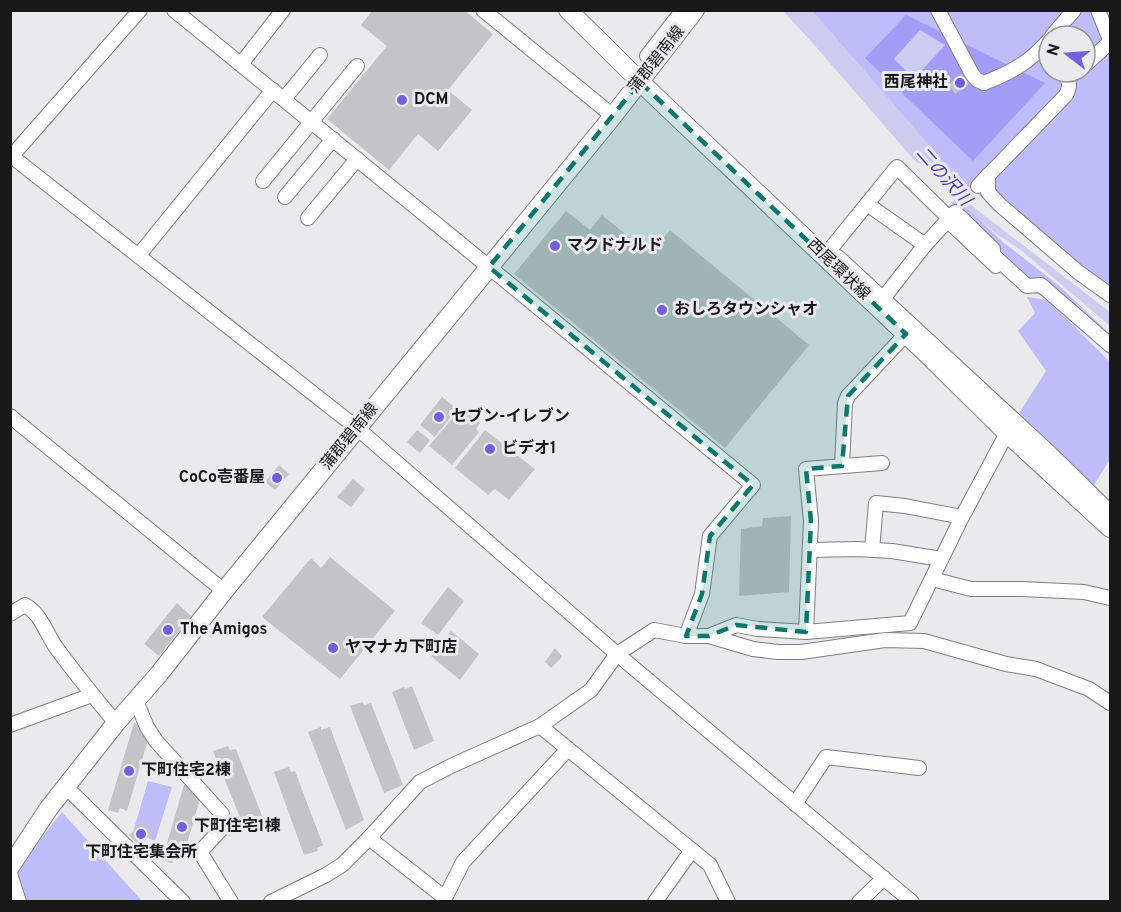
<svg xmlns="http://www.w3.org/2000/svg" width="1121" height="912" font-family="Overpass,'Noto Sans JP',sans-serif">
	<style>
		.green { fill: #bebdfa; fill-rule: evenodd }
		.forest { fill: #a39df7 }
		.water { fill: #ccccf1 }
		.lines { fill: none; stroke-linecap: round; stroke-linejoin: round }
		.river { stroke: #ccccf1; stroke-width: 21 }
		.building { fill: #c4c4c7 }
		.minor-casing { stroke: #7e7e82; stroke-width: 16 }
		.major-casing { stroke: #7e7e82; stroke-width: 20 }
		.minor { stroke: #fff; stroke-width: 14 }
		.major { stroke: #fff; stroke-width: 18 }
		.marked { fill: #0f766e; fill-opacity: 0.2; stroke: #0f766e; stroke-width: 4.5; stroke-dasharray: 12 8; stroke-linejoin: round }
		.poi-dot { fill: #7260db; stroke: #eaeaed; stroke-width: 2 }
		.labels { text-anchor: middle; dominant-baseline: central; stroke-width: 6; stroke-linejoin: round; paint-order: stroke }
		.street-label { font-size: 16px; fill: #181819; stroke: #eaeaed }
		.poi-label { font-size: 16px; font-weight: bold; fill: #181819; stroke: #eaeaed; text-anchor: start }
		.water-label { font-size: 18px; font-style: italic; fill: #4d3ba2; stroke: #eaeaed }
	</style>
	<rect width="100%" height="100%" fill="#eaeaed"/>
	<g class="green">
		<path d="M787,11H1110V302C1062,269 1018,230 974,190L963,201ZM1049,36H1085V72H1049Z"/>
		<path d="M956,197L1003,242L1057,284L1110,334V356L1049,297L1025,291L947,212Z"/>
		<path d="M1027,297L1048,300L1110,362V459L1094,485L1085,492L1012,424L1046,371L1018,331L1035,313Z"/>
		<path d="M148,781L172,787L155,841L150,839L140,829L133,832Z"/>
		<path d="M62,812L142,901L11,902V886L26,857Z"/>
	</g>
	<path class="forest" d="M906,15L1045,83L973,161L865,58Z"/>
	<g class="water">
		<path d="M783,11H795L967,202L1110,312V326L1022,251L998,235L963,205Z"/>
		<path d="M920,30L945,45L914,79L894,59Z"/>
	</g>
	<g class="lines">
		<path class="river" d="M798,10L922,153"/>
	</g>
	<g class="building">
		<path d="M373,10H464L493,34L448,90L472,110L438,151L418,134L389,170L327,119L387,46L361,25Z"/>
		<path d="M961,74L970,83L955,94L949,84Z"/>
		<path d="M566,211L590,230L602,215L650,254L670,230L809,345L725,448L514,274Z"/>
		<path d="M442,397L457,409L435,437L420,425Z"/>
		<path d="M461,408L480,423L476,429L479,432L452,465L429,446Z"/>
		<path d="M417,430L430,440L420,453L407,442Z"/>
		<path d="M485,430L535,469L509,500L495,489L488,495L455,468Z"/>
		<path d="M279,465L289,474L275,490L265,482Z"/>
		<path d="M353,479L365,489L351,507L337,497Z"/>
		<path d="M791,516L789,592L739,596L741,529L762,526L763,518Z"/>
		<path d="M330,557L395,611L340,679L262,617L311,558L321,568Z"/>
		<path d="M448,587L464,601L438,635L421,623Z"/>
		<path d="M177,603L191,616L159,656L144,644Z"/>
		<path d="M451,631L479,654L460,680L431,656Z"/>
		<path d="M555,648L562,657L551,668L545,662Z"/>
		<path d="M412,686L434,741L414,750L392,692L404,687L405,689Z"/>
		<path d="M363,702L364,705L371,703L403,785L384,793L350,706Z"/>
		<path d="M134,723L146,727L150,733L127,811L120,808L118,813L108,810Z"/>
		<path d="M321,727V730L330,727L364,820L346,830L308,732Z"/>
		<path d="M228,746L230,750L236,749L264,821L257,824L259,827L246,832L213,751Z"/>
		<path d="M289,767L291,772L295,771L323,845L317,848L318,851L304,855L274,772Z"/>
		<path d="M184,785L195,787L201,795L182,861L174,858L172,863L162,860Z"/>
		<path d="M143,822L153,832L139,846L129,835Z"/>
	</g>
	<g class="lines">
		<defs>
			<g id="minor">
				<path d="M174,10L489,267L753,485L710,536L702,594L686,636"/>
				<path d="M483,10L613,116"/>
				<path d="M938,10L972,74L977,80L984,83C1012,72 1030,62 1049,40"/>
				<path d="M1098,10L1110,40"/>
				<path d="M1052,36L1074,10"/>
				<path d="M647,56L683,10"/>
				<path d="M241,64L283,10"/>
				<path d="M1085,65L1110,42"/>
				<path d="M284,99L320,55"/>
				<path d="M10,155L357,428L617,654L912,902"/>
				<path d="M10,158L140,10"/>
				<path d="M988,175V192L999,204L1078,272L1110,295"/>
				<path d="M263,181L357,66"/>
				<path d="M978,186L1066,95C1071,85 1070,80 1062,72"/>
				<path d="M285,197L333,139"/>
				<path d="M867,204L925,245"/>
				<path d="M308,218L357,159"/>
				<path d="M947,220L996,266"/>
				<path d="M139,255L273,90"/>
				<path d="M824,257L897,167L949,218"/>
				<path d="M838,257L1051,454L1110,512"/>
				<path d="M878,305L925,245L955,212L993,249V255L1027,286L1041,285L1110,345"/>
				<path d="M10,416L224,591"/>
				<path d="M842,466L845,403L848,396L906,334"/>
				<path d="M811,550L857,549L892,551L941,559"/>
				<path d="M872,550L876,503L905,506L962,517"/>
				<path d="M932,579L971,589H1022L1084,592L1110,598"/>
				<path d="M10,614L25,605C40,613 46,632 55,646C74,672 95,698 116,723"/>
				<path d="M806,632L811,521L806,469L882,463"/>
				<path d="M709,636L736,625L758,629L806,632L910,623L962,517L1007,433"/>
				<path d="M136,701L147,727L156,741L222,814L224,826L200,852L231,902"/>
				<path d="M10,725L92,695"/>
				<path d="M540,726L710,865L728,902"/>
				<path d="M66,787L183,902"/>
				<path d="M795,804L826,757L919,768"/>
				<path d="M369,838L445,898L444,902"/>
				<path d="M10,874L19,902"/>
				<path d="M445,898L463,862L568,749"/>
				<path d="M271,902L326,875L342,865L369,838L420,782L451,766L540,726L591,690L617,654L654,630L686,636H709L753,649L778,652H801L885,640L924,641L1006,664L1036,669L1089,689L1110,703"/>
				<path d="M655,902L692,850"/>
				<path d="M859,902L884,878"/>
			</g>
			<g id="major">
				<path d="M568,10L655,96L928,355L1007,433L1110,528"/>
				<path d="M10,867L49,808L116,723L159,674L224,591L613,116L695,10"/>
			</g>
		</defs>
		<use href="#minor" class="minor-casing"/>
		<use href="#major" class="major-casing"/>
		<use href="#minor" class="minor"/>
		<use href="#major" class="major"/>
	</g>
	<path class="marked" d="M640,82L906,334L848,396L842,466L806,469L811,521L806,632L736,625L709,636H686L702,594L710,536L753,485L489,267Z"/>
	<g class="poi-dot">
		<circle cx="960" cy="83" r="6"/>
		<circle cx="402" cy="100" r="6"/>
		<circle cx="555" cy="246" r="6"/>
		<circle cx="662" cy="310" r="6"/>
		<circle cx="439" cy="417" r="6"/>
		<circle cx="490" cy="449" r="6"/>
		<circle cx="277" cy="478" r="6"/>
		<circle cx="168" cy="630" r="6"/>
		<circle cx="333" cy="648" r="6"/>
		<circle cx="129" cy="771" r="6"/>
		<circle cx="182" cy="827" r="6"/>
		<circle cx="141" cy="834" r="6"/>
	</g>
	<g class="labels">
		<g class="street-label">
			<text transform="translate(657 60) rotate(-52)">蒲郡碧南線</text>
			<text transform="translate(838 270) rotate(44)">西尾環状線</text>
			<text transform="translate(350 437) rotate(-51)">蒲郡碧南線</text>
		</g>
		<g class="poi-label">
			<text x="948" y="83" text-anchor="end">西尾神社</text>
			<text x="414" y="100">DCM</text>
			<text x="567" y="246">マクドナルド</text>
			<text x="674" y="310">おしろタウンシャオ</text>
			<text x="451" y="417">セブン-イレブン</text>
			<text x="502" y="449">ビデオ1</text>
			<text x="265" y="478" text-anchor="end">CoCo壱番屋</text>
			<text x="180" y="630">The Amigos</text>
			<text x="345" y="648">ヤマナカ下町店</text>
			<text x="141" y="771">下町住宅2棟</text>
			<text x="194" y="827">下町住宅1棟</text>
			<text x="141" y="853" text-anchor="middle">下町住宅集会所</text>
		</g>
		<g class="water-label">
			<text transform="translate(943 177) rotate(48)">二の沢川</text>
		</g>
	</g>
	<rect width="1121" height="912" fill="none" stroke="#181819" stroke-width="24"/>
	<g transform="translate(1067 54) rotate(287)"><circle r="28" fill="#eaeaed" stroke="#969698" stroke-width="1.5"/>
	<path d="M0-4.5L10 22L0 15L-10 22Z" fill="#7260db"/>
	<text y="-9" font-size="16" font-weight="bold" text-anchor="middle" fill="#181819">N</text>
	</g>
</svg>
